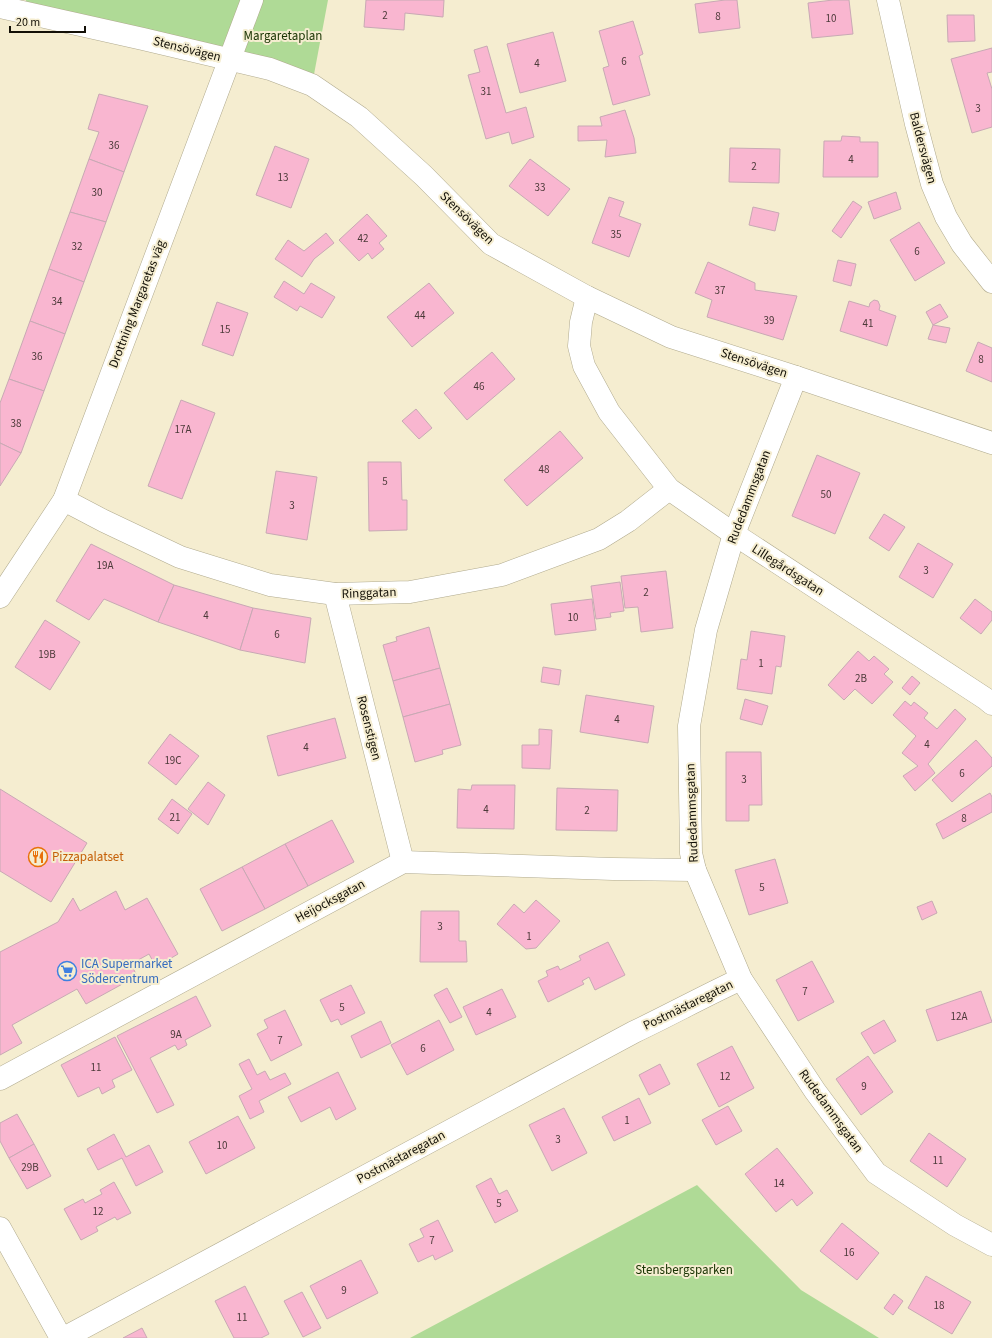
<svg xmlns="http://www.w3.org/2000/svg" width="992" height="1338" font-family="'Source Sans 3',sans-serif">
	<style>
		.green { fill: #afda96 }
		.building { fill: #f9b6d0; stroke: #c8a9b4 }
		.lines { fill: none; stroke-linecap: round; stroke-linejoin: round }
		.minor-casing { stroke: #b0aa8e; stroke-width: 23 }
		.tertiary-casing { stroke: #b0aa8e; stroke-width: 23 }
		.minor { stroke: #fff; stroke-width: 22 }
		.tertiary { stroke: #fff; stroke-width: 22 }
		.labels { text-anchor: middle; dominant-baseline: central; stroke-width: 4; stroke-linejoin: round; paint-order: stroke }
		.number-label { font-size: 11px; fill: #4c3a39 }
		.park-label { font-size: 13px; fill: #183302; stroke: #f5edd0 }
		.street-label { font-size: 13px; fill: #131007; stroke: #f5edd0 }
		.food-label { font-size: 13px; fill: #c56008; stroke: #f5edd0; text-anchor: start }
		.shop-label { font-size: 13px; fill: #366cbe; stroke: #f5edd0; text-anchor: start }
	</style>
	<rect width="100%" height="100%" fill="#f5edd0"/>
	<g class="green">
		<path d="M26,0H328L312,85L23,12Z"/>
		<path d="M697,1185L801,1290L879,1338H410Z"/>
	</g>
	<g class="building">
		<path d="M366,0H444L443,17L405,13L404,30L364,27Z"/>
		<path d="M725,0H737L740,28L699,33L695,4Z"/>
		<path d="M833,0H849L853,34L812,38L808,3Z"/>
		<path d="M947,15H974L975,41L948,42Z"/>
		<path d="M633,21L643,54L639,56L650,95L613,105L603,68L609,66L599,31Z"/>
		<path d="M553,32L566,81L520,93L507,44Z"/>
		<path d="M487,46L506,113L526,107L534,137L512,144L509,132L486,139L468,75L480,72L474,50Z"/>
		<path d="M992,48V72L987,73L992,89V127L972,133L951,59Z"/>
		<path d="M99,94L148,106L124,172L89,159L99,132L88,129Z"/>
		<path d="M625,110L634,138L636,153L605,157L607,140L578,141V126H602L600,117Z"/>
		<path d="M842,136L860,137V142H878V177H823L824,141H841Z"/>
		<path d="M275,146L309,159L291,208L256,195Z"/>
		<path d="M730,148L780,149L779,183L729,182Z"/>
		<path d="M89,159L124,172L106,222L70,212Z"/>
		<path d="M530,159L570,189L548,216L509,186Z"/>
		<path d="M896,192L901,209L874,219L868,202Z"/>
		<path d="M609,197L624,202L619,216L641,224L629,257L592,243Z"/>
		<path d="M853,201L862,207L841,238L832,231Z"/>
		<path d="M753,207L779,213L775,231L749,225Z"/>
		<path d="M70,212L106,222L84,282L49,269Z"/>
		<path d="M367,214L387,236L379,243L384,249L372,259L368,253L359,261L339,240Z"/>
		<path d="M919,222L945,263L915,281L890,240Z"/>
		<path d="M326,233L334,243L314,259L302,277L275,259L288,240L304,251Z"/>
		<path d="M838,260L856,264L851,286L833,281Z"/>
		<path d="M708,262L755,283V290L797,296L783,340L707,317L712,300L695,293Z"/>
		<path d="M49,269L84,282L65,334L30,321Z"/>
		<path d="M284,281L304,294L311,283L335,297L322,318L300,306L297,311L274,297Z"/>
		<path d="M429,283L454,313L412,347L387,317Z"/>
		<path d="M874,300L878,301L880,306L879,310L896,316L887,346L840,331L849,301L869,307L870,303Z"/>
		<path d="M217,302L248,313L233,356L202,345Z"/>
		<path d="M940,304L948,317L933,325L926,312Z"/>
		<path d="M30,321L65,334L44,391L9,379Z"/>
		<path d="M933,325L950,328L946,343L928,339Z"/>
		<path d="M978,342L992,348V382L966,371Z"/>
		<path d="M492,352L515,379L467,420L444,393Z"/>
		<path d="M9,379L44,391L21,453L0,443V403Z"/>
		<path d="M181,400L215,413L182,499L148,486Z"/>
		<path d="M416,409L432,428L419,439L402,421Z"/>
		<path d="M560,431L583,458L527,506L504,480Z"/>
		<path d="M0,443L21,453L0,486Z"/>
		<path d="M817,455L860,473L835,534L792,516Z"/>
		<path d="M368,462H401L402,500H407V530L369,531Z"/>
		<path d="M276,471L317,477L307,540L266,533Z"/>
		<path d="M884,514L905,527L889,551L869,538Z"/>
		<path d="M918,543L953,564L933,598L899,577Z"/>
		<path d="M91,544L174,585L158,622L104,599L89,620L56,601Z"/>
		<path d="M666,571L673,628L641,632L638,607L625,608L621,576Z"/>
		<path d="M620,582L624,611L610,613L611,617L596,619L591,586Z"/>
		<path d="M174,585L253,608L240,650L158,622Z"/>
		<path d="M592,599L596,630L555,635L551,604Z"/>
		<path d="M975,599L992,612V620L981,634L960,618Z"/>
		<path d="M253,608L311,618L305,663L240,650Z"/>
		<path d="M45,620L80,642L50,690L15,667Z"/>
		<path d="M429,627L440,668L393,681L383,645L397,641L396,637Z"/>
		<path d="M751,631L785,636L781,667L776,666L772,694L737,689L741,659L747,660Z"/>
		<path d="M858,651L869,661L874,656L889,669L884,674L893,682L872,704L855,689L844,700L828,685Z"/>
		<path d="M543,667L561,670L559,685L541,682Z"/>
		<path d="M440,668L450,704L403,717L393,681Z"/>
		<path d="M912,676L920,683L910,695L902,688Z"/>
		<path d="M586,695L654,706L648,743L580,732Z"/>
		<path d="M745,699L768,706L762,725L740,719Z"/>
		<path d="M905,701L911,706L914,702L928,713L924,718L937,729L955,709L966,719L928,764L935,773L915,791L903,776L918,766L902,753L916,736L893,715Z"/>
		<path d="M450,704L461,745L442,750L443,754L415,762L403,717Z"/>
		<path d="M335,718L346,758L278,776L267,736Z"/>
		<path d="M539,729L552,730L550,769L522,768V745H539Z"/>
		<path d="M170,734L199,756L176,785L148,763Z"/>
		<path d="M976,740L992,758V766L952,802L932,780Z"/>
		<path d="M726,752H761L762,805H749V821H726Z"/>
		<path d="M208,782L225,795L208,825L188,809Z"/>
		<path d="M472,785H515L514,829L457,828L458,789L471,790Z"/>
		<path d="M557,788L618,790L617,831L556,830Z"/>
		<path d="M0,789L87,843L51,902L0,871Z"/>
		<path d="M990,793L992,797V812L943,839L936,824Z"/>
		<path d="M172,799L192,814L178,834L158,819Z"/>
		<path d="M332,820L354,862L308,886L285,844Z"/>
		<path d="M285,844L308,886L265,909L242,867Z"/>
		<path d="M775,859L788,903L749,915L735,870Z"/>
		<path d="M242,867L265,909L222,931L200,889Z"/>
		<path d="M116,891L125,910L147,898L178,954L156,967L149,954L131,964L137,976L86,1004L77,989L12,1025L22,1043L0,1055V952L58,922L73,898L80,911Z"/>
		<path d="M536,900L560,921L536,948L526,949L497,924L514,904L524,913Z"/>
		<path d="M932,901L937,913L922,920L917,907Z"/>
		<path d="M421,911H459V941H466L467,962H420Z"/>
		<path d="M608,942L625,975L595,990L589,977L582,981L584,984L548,1002L538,981L548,976L546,971L558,966L560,970L581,960L579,956Z"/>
		<path d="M812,961L834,1002L798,1021L776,980Z"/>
		<path d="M351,985L365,1013L341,1025L338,1019L331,1022L320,1000Z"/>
		<path d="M447,988L462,1017L450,1023L434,995Z"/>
		<path d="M502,989L516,1017L476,1035L463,1007Z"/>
		<path d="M981,991L992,1022L937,1041L926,1010Z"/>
		<path d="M196,996L211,1026L185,1040L187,1045L178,1050L175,1045L150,1058L174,1105L157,1113L117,1036Z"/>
		<path d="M285,1010L302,1045L271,1061L257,1034L268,1028L264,1020Z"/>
		<path d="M439,1020L454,1050L407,1075L391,1045Z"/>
		<path d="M884,1020L896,1041L874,1054L861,1033Z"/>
		<path d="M381,1021L391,1043L361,1058L351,1036Z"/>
		<path d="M115,1037L132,1070L112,1080L115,1087L102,1094L99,1087L78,1097L61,1065Z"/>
		<path d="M732,1046L754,1088L719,1107L697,1064Z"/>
		<path d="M868,1056L893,1092L861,1115L836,1079Z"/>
		<path d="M249,1059L257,1075L265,1071L270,1080L285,1073L291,1084L259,1101L264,1112L250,1119L239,1096L252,1089L239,1064Z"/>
		<path d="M660,1064L670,1084L649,1095L639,1075Z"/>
		<path d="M338,1072L356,1109L336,1120L330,1107L301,1122L288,1097Z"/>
		<path d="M639,1098L651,1123L614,1141L602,1117Z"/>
		<path d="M728,1106L742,1131L716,1145L702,1120Z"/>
		<path d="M564,1108L587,1153L552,1171L529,1125Z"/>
		<path d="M17,1114L34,1144L9,1158L0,1141V1123Z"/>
		<path d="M238,1116L255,1148L206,1174L189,1142Z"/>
		<path d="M929,1133L966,1159L947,1187L910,1161Z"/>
		<path d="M114,1134L126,1157L149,1145L163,1172L136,1186L122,1158L98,1170L87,1149Z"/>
		<path d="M34,1144L51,1176L27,1189L9,1158Z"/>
		<path d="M777,1148L813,1193L797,1206L792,1199L776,1212L745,1174Z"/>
		<path d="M491,1178L499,1194L507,1190L518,1211L495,1223L476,1186Z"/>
		<path d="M114,1182L131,1213L117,1220L115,1217L96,1227L98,1231L81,1240L64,1209L83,1199L85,1203L102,1194L100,1190Z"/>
		<path d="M438,1220L453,1251L435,1260L433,1255L418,1262L409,1244L424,1237L420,1229Z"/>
		<path d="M842,1223L879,1253L857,1280L820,1251Z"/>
		<path d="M361,1260L378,1293L327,1319L310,1286Z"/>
		<path d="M926,1276L971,1302L952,1334L908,1308Z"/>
		<path d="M245,1286L269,1334L261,1338H234L215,1301Z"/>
		<path d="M302,1292L321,1328L303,1337L284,1301Z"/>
		<path d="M894,1294L903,1301L893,1315L884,1308Z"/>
		<path d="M142,1328L147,1338H123Z"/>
	</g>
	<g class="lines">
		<defs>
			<g id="minor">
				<path d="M888,0L916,124L932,184L946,217L962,244L992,282"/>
				<path d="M587,297L581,322L579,346L584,366L609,412L669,489L734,534L986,699L992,704"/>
				<path d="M796,377L734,534L706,630L689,726L691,853L695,870L741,979L815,1091L876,1173L955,1225L992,1245"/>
				<path d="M64,500L104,521L180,557L270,585L335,594L410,592L502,575L599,539L628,521L669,489"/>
				<path d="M335,594L403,862"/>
				<path d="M0,597L64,500L252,0"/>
				<path d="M0,1079L403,862L613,869L695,870"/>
				<path d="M0,1228L61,1338"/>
				<path d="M64,1338L634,1032C670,1015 704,996 741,979"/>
			</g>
			<path id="tertiary" d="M0,7L143,39L270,69L312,85L359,117L424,176L491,244L587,297L671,337L796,377L992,443"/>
		</defs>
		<use href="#minor" class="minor-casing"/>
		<use href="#tertiary" class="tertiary-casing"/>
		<use href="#minor" class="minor"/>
		<use href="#tertiary" class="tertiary"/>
	</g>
	<defs>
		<symbol id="restaurant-ring" viewBox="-11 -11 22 22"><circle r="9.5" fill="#f5edd0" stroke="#e8710a" stroke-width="1.5"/><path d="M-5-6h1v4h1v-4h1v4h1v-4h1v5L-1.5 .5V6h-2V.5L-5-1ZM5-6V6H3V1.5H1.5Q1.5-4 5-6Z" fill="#e8710a"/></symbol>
		<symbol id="supermarket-ring" viewBox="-11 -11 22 22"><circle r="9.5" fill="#f5edd0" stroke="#3f7fe0" stroke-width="1.5"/><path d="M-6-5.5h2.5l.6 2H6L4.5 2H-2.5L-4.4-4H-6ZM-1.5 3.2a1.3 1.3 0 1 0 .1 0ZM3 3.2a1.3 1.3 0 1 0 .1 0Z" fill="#3f7fe0"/></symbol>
	</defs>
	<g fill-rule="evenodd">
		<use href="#restaurant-ring" x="27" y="846" width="22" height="22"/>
		<use href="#supermarket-ring" x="56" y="960" width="22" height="22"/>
	</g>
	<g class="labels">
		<g class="number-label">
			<text x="385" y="15">2</text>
			<text x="718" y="16">8</text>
			<text x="831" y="18">10</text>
			<text x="624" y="61">6</text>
			<text x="537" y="63">4</text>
			<text x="486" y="91">31</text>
			<text x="978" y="108">3</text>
			<text x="114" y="145">36</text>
			<text x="851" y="159">4</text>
			<text x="754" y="166">2</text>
			<text x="283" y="177">13</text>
			<text x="540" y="187">33</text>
			<text x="97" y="192">30</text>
			<text x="616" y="234">35</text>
			<text x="363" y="238">42</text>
			<text x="77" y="246">32</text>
			<text x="917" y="251">6</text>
			<text x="720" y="290">37</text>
			<text x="57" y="301">34</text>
			<text x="420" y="315">44</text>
			<text x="769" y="320">39</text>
			<text x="868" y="323">41</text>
			<text x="225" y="329">15</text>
			<text x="37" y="356">36</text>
			<text x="981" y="359">8</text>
			<text x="479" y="386">46</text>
			<text x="16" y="423">38</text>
			<text x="183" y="429">17A</text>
			<text x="544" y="469">48</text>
			<text x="385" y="481">5</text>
			<text x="826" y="494">50</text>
			<text x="292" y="505">3</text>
			<text x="105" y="565">19A</text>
			<text x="926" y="570">3</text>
			<text x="646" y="592">2</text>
			<text x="206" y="615">4</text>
			<text x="573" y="617">10</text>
			<text x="277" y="634">6</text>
			<text x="47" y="654">19B</text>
			<text x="761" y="663">1</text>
			<text x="861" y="678">2B</text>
			<text x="617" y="719">4</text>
			<text x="927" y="744">4</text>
			<text x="306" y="747">4</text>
			<text x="173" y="760">19C</text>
			<text x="962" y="773">6</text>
			<text x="744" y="779">3</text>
			<text x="486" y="809">4</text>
			<text x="587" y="810">2</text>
			<text x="175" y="817">21</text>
			<text x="964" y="818">8</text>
			<text x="762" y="887">5</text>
			<text x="440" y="926">3</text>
			<text x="529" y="936">1</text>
			<text x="805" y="991">7</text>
			<text x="342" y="1007">5</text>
			<text x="489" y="1012">4</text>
			<text x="959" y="1016">12A</text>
			<text x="176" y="1034">9A</text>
			<text x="280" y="1040">7</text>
			<text x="423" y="1048">6</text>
			<text x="96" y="1067">11</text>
			<text x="725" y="1076">12</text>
			<text x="864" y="1086">9</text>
			<text x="627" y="1120">1</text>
			<text x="558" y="1139">3</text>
			<text x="222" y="1145">10</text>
			<text x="938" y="1160">11</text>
			<text x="30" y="1167">29B</text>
			<text x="779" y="1183">14</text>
			<text x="499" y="1203">5</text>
			<text x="98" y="1211">12</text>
			<text x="432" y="1240">7</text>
			<text x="849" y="1252">16</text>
			<text x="344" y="1290">9</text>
			<text x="939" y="1305">18</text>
			<text x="242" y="1317">11</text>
		</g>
		<g class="park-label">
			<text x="283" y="36">Margaretaplan</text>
			<text x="684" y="1270">Stensbergsparken</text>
		</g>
		<g class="street-label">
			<text transform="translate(187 49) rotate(14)">Stensövägen</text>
			<text transform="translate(923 148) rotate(75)">Baldersvägen</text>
			<text transform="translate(467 218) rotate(44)">Stensövägen</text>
			<text transform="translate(137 304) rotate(-69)">Drottning Margaretas väg</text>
			<text transform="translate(754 363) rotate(18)">Stensövägen</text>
			<text transform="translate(749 497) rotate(-69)">Rudedammsgatan</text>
			<text transform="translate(788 570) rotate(33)">Lillegårdsgatan</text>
			<text transform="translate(369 593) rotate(-2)">Ringgatan</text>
			<text transform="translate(369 728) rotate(76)">Rosenstigen</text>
			<text transform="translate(692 813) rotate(-92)">Rudedammsgatan</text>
			<text transform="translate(330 901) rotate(-28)">Heijocksgatan</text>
			<text transform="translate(688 1005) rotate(-26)">Postmästaregatan</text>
			<text transform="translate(831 1111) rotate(54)">Rudedammsgatan</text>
			<text transform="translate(401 1157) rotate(-28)">Postmästaregatan</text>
		</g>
		<g class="food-label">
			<text x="52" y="857">Pizzapalatset</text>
		</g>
		<g class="shop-label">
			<text x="81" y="964">ICA Supermarket<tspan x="81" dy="15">Södercentrum</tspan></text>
		</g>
	</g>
	<path d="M10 26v6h75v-6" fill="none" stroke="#131007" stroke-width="2"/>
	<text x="16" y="26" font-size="12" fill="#131007" stroke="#f5edd0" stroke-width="3" paint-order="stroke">20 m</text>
</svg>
